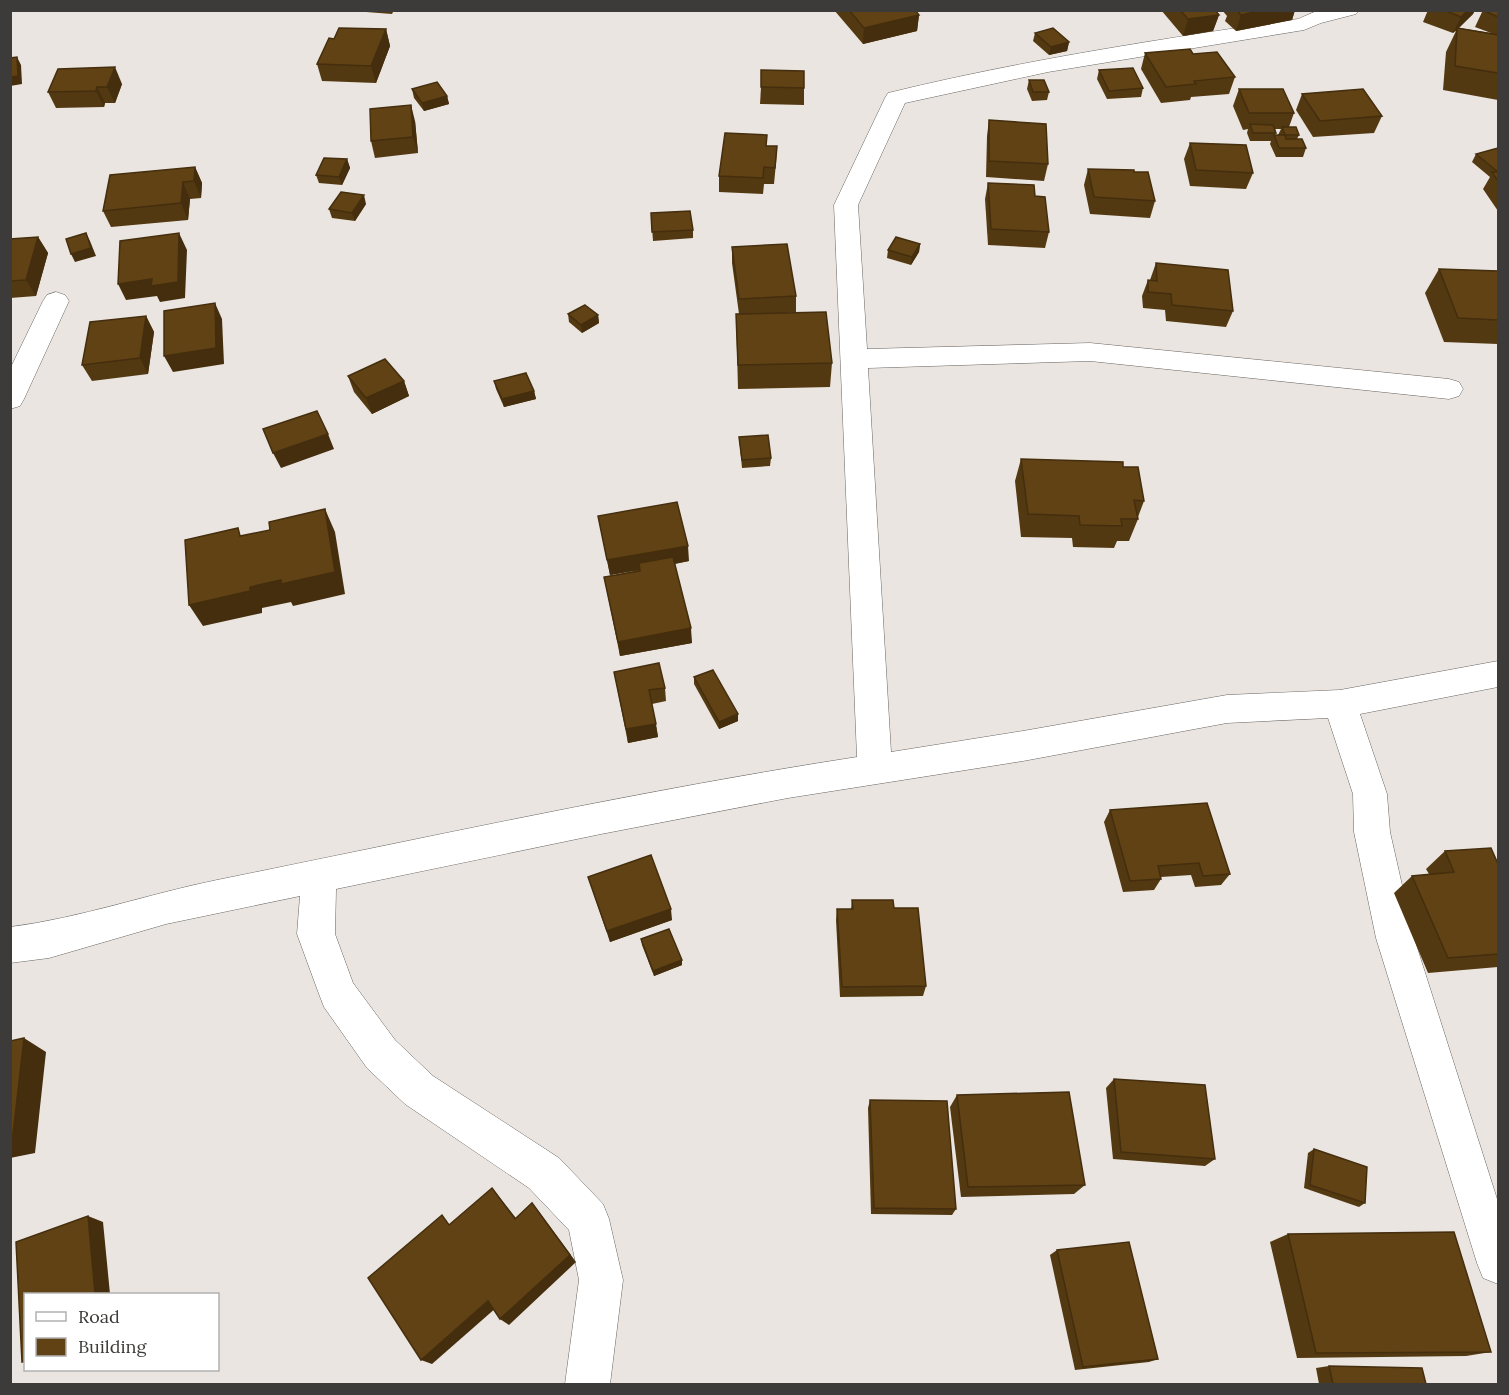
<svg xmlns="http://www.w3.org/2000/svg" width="1509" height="1395" font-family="Lora,serif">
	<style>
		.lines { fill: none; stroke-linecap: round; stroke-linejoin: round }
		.minor-casing { stroke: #696561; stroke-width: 1 }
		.minor { fill: #fff; fill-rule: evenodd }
		.wall { fill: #533911; fill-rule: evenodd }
		.shaded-wall { fill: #442e0e }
		.building { fill: #614214; stroke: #442e0e; stroke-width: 1.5 }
	</style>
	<rect width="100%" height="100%" fill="#eae5e0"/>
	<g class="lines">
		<defs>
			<g id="minor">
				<path d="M1319,10H1359L1356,14L1321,23L1304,30L1048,72L905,103L858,205L867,349L1090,343L1449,379L1459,382L1463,389L1459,396L1449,399L1090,361L868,368L891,752L1023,731L1227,695L1340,690L1498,661V687L1360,714L1387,794L1390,832L1414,938L1498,1202V1284L1483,1278L1477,1263L1376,938L1354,832L1353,794L1328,718L1227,723L1023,761L788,798L601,834L336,889L335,934L353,983L395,1040L433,1076L559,1158L603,1204L609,1219L623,1280L610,1384H565L579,1280L569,1230L529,1188L405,1104L367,1068L324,1007L319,994L297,934L300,896L166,924L49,958L10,963V927C81,918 148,894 217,880C430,837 643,790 857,757L834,205L885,98L888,93C1023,60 1161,39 1298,19Z"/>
				<path d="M56,292L65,295L69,301L24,399L20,406L10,409V369L43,301L47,295Z"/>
			</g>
		</defs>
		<use href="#minor" class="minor-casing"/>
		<use href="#minor" class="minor"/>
	</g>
	<g class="wall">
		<path d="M366,10H394L392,14L366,12Z"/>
		<path d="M773,10H791L790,12Z"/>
		<path d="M834,10H915L919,15L917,31L863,44Z"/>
		<path d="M1161,10H1215L1219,15L1213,31L1183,36Z"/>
		<path d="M1222,10H1295L1292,20L1236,31L1225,21L1227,16Z"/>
		<path d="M1428,10H1475L1473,14L1459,28L1491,33L1475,27L1483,10H1498V100L1443,90L1446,52L1456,31L1453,33L1423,22Z"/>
		<path d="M386,29L390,46L376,83L322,81L317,64Z"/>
		<path d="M1035,33L1069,42L1067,51L1049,55L1033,41Z"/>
		<path d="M1145,53L1193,54L1235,77L1229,94L1191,97L1190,100L1161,103L1141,69Z"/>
		<path d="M1099,70L1143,88L1141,97L1107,99L1097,79Z"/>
		<path d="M804,71V105L760,104L761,87Z"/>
		<path d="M1029,80L1049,92L1047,100L1032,101L1027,89Z"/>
		<path d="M122,84L115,103H105L104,107L56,108L48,92Z"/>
		<path d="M412,89L447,96L449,104L424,111L414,98Z"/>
		<path d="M1239,89L1294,113L1289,127L1299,135L1297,139L1306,148L1303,157H1276L1270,144L1271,141H1250L1247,133L1248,129L1243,130L1233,106ZM1275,129H1281L1278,135H1275L1276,133Z"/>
		<path d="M1302,94L1382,116L1374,133L1313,137L1296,110Z"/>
		<path d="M989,120L1048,164L1044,181L986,177L987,136Z"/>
		<path d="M415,121L418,153L375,158L371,141Z"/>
		<path d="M1190,143L1253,173L1246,189L1190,186L1184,159Z"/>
		<path d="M767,146H777L776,163L774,184H764L763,194L719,192V176Z"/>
		<path d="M1498,148V211L1483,189L1490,177L1472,162L1476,154Z"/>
		<path d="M347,159L350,168L342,185L319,183L316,175Z"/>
		<path d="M195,167L202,183L201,198L190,199L188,220L111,227L103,211Z"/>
		<path d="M1088,169L1155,201L1150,218L1090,214L1084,185Z"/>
		<path d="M988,183L1035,196L1049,232L1045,248L988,245L985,199Z"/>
		<path d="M366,204L355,221L332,218L329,209Z"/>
		<path d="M651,213L693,230V238L653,241Z"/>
		<path d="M38,237L48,253L36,296L10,298V239Z"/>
		<path d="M920,244L919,252L911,265L887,258L888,250Z"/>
		<path d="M732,247L796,296V312L775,314L832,363L830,387L738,389L736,314H739L732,263Z"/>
		<path d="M1156,263L1233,311L1226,327L1166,321L1165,310L1143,308L1142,296L1148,280H1150Z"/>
		<path d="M1439,269L1498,271V344L1444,342L1425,293Z"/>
		<path d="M568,314L598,315L599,323L582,333L569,322Z"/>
		<path d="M146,316L154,332L148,374L92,381L82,365Z"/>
		<path d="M348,376L404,381L409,396L372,414L354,392Z"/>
		<path d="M494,381L534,391L536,399L504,407L496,389Z"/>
		<path d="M739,437L771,458L770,466L742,468Z"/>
		<path d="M1021,459L1123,467L1144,501L1138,517V519L1129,541H1117L1114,548L1073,547L1072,538L1021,537L1015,481Z"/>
		<path d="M598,516L689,561L675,564L692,643L620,656L604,577L639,570L610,575Z"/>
		<path d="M614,672L665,688L666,701L652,704L658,737L628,743Z"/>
		<path d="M694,677L738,721L719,729L694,684Z"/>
		<path d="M1110,810L1230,874L1221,885L1195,887L1191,875L1161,877V879L1154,890L1123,892L1104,822Z"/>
		<path d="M1445,851L1498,864V967L1428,973L1394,893L1412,876L1429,874L1426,869Z"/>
		<path d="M588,877L672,920L610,942Z"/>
		<path d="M852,900L894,908L926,986L923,996L840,997L836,920L837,909H851Z"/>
		<path d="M641,939L682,960V965L654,976L642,945Z"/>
		<path d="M1114,1079L1215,1159L1205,1166L1113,1159L1106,1088Z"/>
		<path d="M957,1095L1085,1185L1074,1194L961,1197L950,1107Z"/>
		<path d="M870,1100L956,1209L952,1215L871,1214L868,1108Z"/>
		<path d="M1314,1149L1365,1203L1359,1207L1304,1188L1308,1153Z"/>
		<path d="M1288,1234L1491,1352L1466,1356L1297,1358L1270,1242Z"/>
		<path d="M1057,1250L1158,1359L1149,1362L1075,1370L1050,1255Z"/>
		<path d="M1329,1366L1426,1384H1319L1316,1368Z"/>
	</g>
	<g class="shaded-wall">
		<path d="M1263,10H1295L1292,20L1236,31L1241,15Z"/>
		<path d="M1468,10H1475L1473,14L1457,29V28L1453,33L1461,17Z"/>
		<path d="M919,15L917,31L863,44L864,28Z"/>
		<path d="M1219,15L1213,31L1183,36L1188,19Z"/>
		<path d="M386,29L390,46L376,83L371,66Z"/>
		<path d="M1069,42L1067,51L1049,55L1051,47Z"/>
		<path d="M17,57L21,65L22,84L10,86V77Z"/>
		<path d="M115,67L122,84L115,103L107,87Z"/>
		<path d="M97,87L105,103L104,107L96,91Z"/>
		<path d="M447,96L449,104L424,111L422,103Z"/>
		<path d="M411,105L415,121L418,153L413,137Z"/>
		<path d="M347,159L350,168L342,185L339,177Z"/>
		<path d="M195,167L202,183L201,198L194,181Z"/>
		<path d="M183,182L190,199L188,220L181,203Z"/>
		<path d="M364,195L366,204L355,221L352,213Z"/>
		<path d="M86,233L90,241L96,256L75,262L71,254Z"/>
		<path d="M179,233L187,250L185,298L160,302L157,296L126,300L118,284Z"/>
		<path d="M38,237L48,253L36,296L26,280Z"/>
		<path d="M920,244L919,252L911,265L912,257Z"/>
		<path d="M215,303L222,319L224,364L173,372L164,356Z"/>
		<path d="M598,315L599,323L582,333L581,325Z"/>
		<path d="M146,316L154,332L148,374L140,358Z"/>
		<path d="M404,381L409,396L372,414L366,398Z"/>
		<path d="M534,391L536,399L504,407L502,399Z"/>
		<path d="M328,434L334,449L281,468L273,453Z"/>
		<path d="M325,509L335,532L345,594L293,606L291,602L262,608V613L203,626L189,605L250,587Z"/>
		<path d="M688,546L689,561L640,570L639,563V570L610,575L607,560Z"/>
		<path d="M691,628L692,643L620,656L618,642Z"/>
		<path d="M738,714V721L719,729V722Z"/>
		<path d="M656,724L658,737L628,743L626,729Z"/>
		<path d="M671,909L672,920L610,942L607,931Z"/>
		<path d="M682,960V965L654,976L653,971Z"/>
		<path d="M24,1038L46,1052L35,1153L10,1158V1143Z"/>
		<path d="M492,1188L500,1198L523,1227L515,1219Z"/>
		<path d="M539,1212L576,1262L509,1325L500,1319Z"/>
		<path d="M88,1216L103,1222L110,1294H95Z"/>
		<path d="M488,1301L497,1307L432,1364L421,1360Z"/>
	</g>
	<g class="building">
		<path d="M849,10H915L919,15L864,28Z"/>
		<path d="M1180,10H1215L1219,15L1188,19Z"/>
		<path d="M1237,10H1263L1241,15Z"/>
		<path d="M1444,10H1468L1461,17Z"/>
		<path d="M1483,10H1498V17Z"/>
		<path d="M339,28L386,29L371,66L317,64L329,38L334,39Z"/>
		<path d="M1053,28L1069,42L1051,47L1035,33Z"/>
		<path d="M1457,28L1498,35V73L1455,66Z"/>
		<path d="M1190,49L1193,54L1217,52L1235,77L1194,81L1196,84L1166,87L1145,53Z"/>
		<path d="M17,57L18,76L10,77V58Z"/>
		<path d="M115,67L107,87H97L96,91L48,92L58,69Z"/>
		<path d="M1133,68L1143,88L1109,91L1099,70Z"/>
		<path d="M761,70L804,71V88L761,87Z"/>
		<path d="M1029,80H1044L1049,92H1033Z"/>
		<path d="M437,82L447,96L422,103L412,89Z"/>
		<path d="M1239,89H1283L1294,113H1249Z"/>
		<path d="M1363,89L1382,116L1320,121L1302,94Z"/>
		<path d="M411,105L413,137L371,141L370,109Z"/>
		<path d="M989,120L1046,124L1048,164L989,161Z"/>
		<path d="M1250,124L1273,125L1276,133H1253Z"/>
		<path d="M1282,127H1296L1299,135H1285Z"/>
		<path d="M725,133L767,135L766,146H777L775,168L764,167L763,178L719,176Z"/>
		<path d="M1274,135H1285L1286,139H1302L1306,148H1279Z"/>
		<path d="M1190,143L1246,145L1253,173L1196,170Z"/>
		<path d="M1498,148V172L1476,154Z"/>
		<path d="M324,158L347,159L339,177L316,175Z"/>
		<path d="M195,167L194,181L183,182L181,203L103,211L110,175Z"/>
		<path d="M1088,169L1134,170V172H1148L1155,201L1094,197Z"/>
		<path d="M1492,172H1498V181Z"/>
		<path d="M988,183L1034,185L1035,196L1045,197L1049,232L991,229Z"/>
		<path d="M341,192L364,195L352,213L329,209Z"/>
		<path d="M690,211L693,230L652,232L651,213Z"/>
		<path d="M86,233L91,248L71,254L66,239Z"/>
		<path d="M179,233L178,282L151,286L152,279L118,284L120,241Z"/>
		<path d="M38,237L26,280L10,281V239Z"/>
		<path d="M896,237L920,244L912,257L888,250Z"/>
		<path d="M787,244L796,296L739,299L732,247Z"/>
		<path d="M1156,263L1228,270L1233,311L1172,305L1171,294L1148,292V280L1157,281Z"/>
		<path d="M1439,269L1498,271V320L1458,318Z"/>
		<path d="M215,303L216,348L164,356V311Z"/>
		<path d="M585,305L598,315L581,325L568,314Z"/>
		<path d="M826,312L832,363L738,365L736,314Z"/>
		<path d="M146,316L140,358L82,365L90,322Z"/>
		<path d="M385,359L404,381L366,398L348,376Z"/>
		<path d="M526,373L534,391L502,399L494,381Z"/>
		<path d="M317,411L328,434L273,453L263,429Z"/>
		<path d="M768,435L771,458L742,460L739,437Z"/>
		<path d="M1021,459L1123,462V467H1138L1144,501L1134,500L1138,519H1121L1122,526L1080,525L1079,516L1028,514Z"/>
		<path d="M677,502L688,546L607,560L598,516Z"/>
		<path d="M325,509L335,572L281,584V580L250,587V591L189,605L185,540L238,528L240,536L270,530L269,522Z"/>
		<path d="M673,557L691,628L618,642L604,577L640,571L639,563Z"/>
		<path d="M659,663L665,688L649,690L656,724L626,729L614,672Z"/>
		<path d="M713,670L738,714L719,722L694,677Z"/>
		<path d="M1207,803L1230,874L1203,876L1199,863L1158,866L1161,879L1130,881L1110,810Z"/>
		<path d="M1491,848L1498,864V954L1448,958L1412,876L1454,872L1445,851Z"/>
		<path d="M651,855L671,909L607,931L588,877Z"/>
		<path d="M852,900H893L894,908H918L926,986L842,987L837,909H853Z"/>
		<path d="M669,929L682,960L653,971L641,939Z"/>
		<path d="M24,1038L12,1143H10V1041Z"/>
		<path d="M1114,1079L1205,1085L1215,1159L1121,1152Z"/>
		<path d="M1069,1092L1085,1185L968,1187L957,1095Z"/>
		<path d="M870,1100L947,1101L956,1209L874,1208Z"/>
		<path d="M1314,1149L1367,1167L1365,1203L1310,1185Z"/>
		<path d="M492,1188L515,1219L532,1203L570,1255L500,1319L488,1301L421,1360L368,1278L442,1215L449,1225Z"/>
		<path d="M88,1216L95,1294H26V1361L22,1362L16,1242Z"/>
		<path d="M1454,1232L1491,1352L1316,1353L1288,1234Z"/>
		<path d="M1129,1242L1158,1359L1083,1367L1057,1250Z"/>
		<path d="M1329,1366L1422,1368L1426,1384H1333Z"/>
	</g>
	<rect width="1509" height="1395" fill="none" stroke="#3d3b39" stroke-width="24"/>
	<rect x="24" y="1293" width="195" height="78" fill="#ffffff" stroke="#b1b1b0" stroke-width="1.5"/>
	<rect x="36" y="1312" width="30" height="9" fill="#ffffff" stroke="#b1b1b0" stroke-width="1.5"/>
	<text x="78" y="1323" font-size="18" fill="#3d3b39">Road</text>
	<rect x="36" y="1338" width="30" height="18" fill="#614214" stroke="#b1b1b0" stroke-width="1.5"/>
	<text x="78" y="1353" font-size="18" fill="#3d3b39">Building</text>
</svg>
